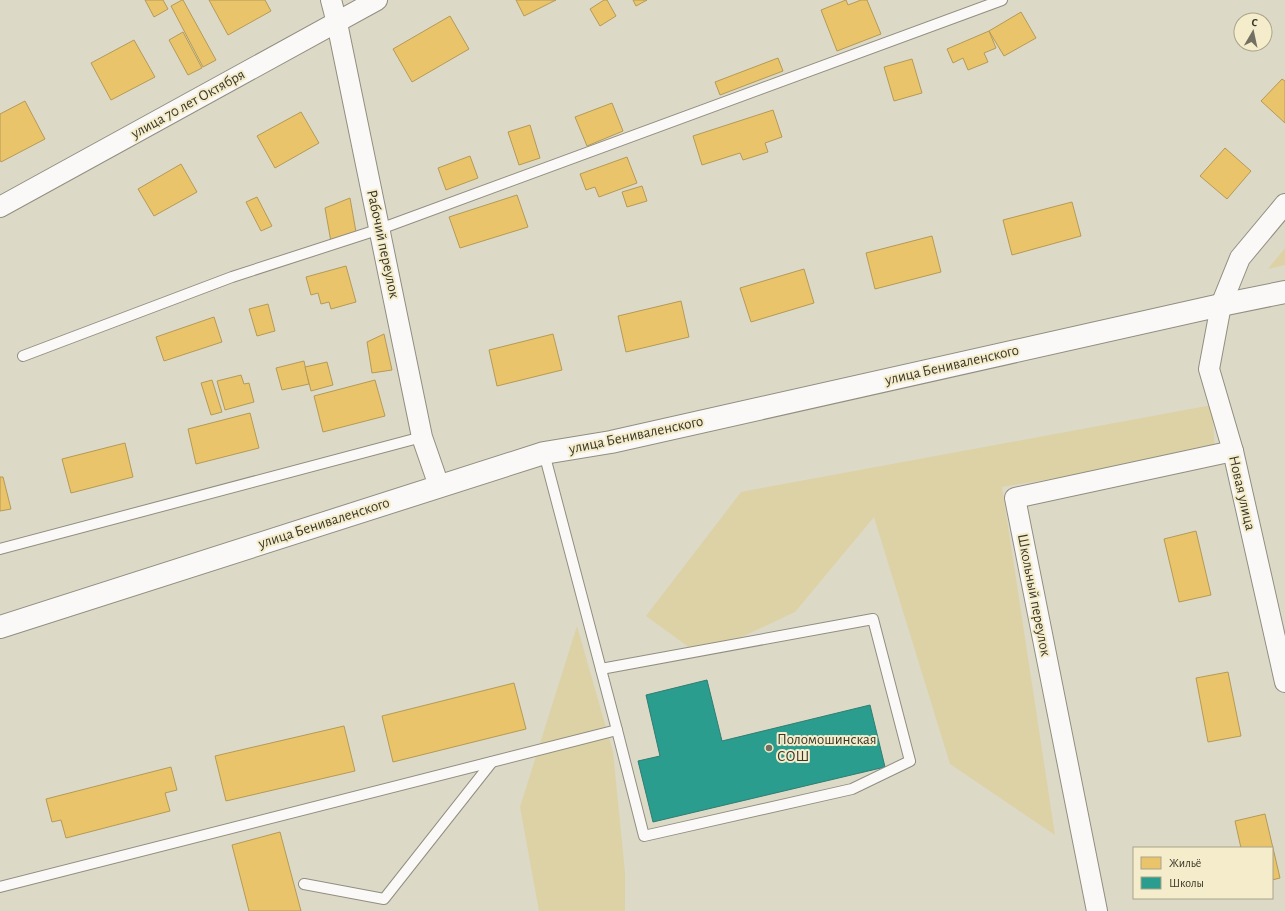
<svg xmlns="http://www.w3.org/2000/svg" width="1285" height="911" font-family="'Alegreya Sans',sans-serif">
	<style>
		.green { fill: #dcd2a5 }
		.homes { fill: #e9c46a; stroke: #b49a57 }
		.schools { fill: #2a9d8f; stroke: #2f7e71 }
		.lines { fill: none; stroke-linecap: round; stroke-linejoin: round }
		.lane-casing { stroke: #918e81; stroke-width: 12 }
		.street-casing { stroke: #918e81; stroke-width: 22 }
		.secondary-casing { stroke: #918e81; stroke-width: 24 }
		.lane { stroke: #faf9f7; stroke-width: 10 }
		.street { stroke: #faf9f7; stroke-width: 20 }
		.secondary { stroke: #faf9f7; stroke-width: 22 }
		.poi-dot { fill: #737061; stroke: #f4ecca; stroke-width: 1.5 }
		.labels { text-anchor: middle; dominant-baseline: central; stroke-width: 4; stroke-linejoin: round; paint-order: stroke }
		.street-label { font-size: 15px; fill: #3a372a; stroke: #f4ecca }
		.poi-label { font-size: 15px; fill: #3a372a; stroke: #f4ecca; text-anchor: start }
	</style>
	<rect width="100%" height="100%" fill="#ddd9c7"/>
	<g class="green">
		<path d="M1285,248V265L1268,269Z"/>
		<path d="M1212,405L1215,452L1002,487L1055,835L950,764L874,517L795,612L701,656L646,616L741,492Z"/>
		<path d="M577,626L613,752L625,872V911H539L520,807Z"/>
	</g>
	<g class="homes">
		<path d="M145,0H163L168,9L154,17Z"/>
		<path d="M182,0H183L216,60L203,67L171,6Z"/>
		<path d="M209,0H265L271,11L228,35Z"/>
		<path d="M516,0H556L524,16Z"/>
		<path d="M604,0H607L616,16L600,26L590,9Z"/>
		<path d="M633,0H647L636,6Z"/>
		<path d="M846,0L848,5L861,0H867L881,34L837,51L821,10Z"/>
		<path d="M1021,12L1036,38L1004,56L989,31Z"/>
		<path d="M450,16L469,49L412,82L393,49Z"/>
		<path d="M989,31L996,48L984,53L988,62L968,70L963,58L953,63L947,49Z"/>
		<path d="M183,32L202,68L188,75L169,40Z"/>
		<path d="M134,40L155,77L111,100L91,63Z"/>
		<path d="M778,58L783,71L720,95L715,82Z"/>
		<path d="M912,59L922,93L894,101L884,67Z"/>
		<path d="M1282,79L1285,81V123L1261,101Z"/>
		<path d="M25,101L45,139L1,162L0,160V114Z"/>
		<path d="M612,103L623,131L587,146L575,117Z"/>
		<path d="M773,110L782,137L765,143L768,152L743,160L740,153L702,165L693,136Z"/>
		<path d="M301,112L319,143L275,168L257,136Z"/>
		<path d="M530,125L540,158L519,165L508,132Z"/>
		<path d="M1225,148L1251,171L1227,199L1200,176Z"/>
		<path d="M470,156L478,178L446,190L438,168Z"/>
		<path d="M627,157L637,183L599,197L595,187L586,190L580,174Z"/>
		<path d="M181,164L197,192L154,216L138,189Z"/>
		<path d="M642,186L647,201L627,207L622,192Z"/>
		<path d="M517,195L528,227L460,248L449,217Z"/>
		<path d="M257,197L272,226L261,231L246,202Z"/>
		<path d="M350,198L356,232L331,242L325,208Z"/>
		<path d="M1072,202L1081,236L1012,255L1003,220Z"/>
		<path d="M932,236L941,272L875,289L866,253Z"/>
		<path d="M346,266L356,302L331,309L329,302L321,304L318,293L311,295L306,277Z"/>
		<path d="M804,269L814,303L751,322L740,288Z"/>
		<path d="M681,301L689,337L626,352L618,316Z"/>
		<path d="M268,304L275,331L257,336L249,309Z"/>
		<path d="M214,317L222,342L164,361L156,337Z"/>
		<path d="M384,334L392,370L372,373L367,342Z"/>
		<path d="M553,334L562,370L497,386L489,350Z"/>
		<path d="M304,361L309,384L282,390L276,368Z"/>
		<path d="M327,362L333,385L311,391L305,367Z"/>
		<path d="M241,375L244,384L249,383L254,402L225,410L217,381Z"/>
		<path d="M212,380L222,412L211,415L201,383Z"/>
		<path d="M375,380L385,416L323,432L314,396Z"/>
		<path d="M250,413L259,448L196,464L188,429Z"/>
		<path d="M125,443L133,477L71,493L62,459Z"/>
		<path d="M0,477H3L11,509L0,511Z"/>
		<path d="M1196,531L1211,595L1179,602L1164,539Z"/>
		<path d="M1228,672L1241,736L1208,742L1196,678Z"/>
		<path d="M514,683L526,729L393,762L382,716Z"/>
		<path d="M344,726L355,771L226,801L215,756Z"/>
		<path d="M171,767L177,790L165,793L170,811L66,838L61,820L52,822L46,799Z"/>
		<path d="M1265,814L1280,878L1272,880V848H1241L1235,821Z"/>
		<path d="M280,832L301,911H249L232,845Z"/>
	</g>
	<path class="schools" d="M707,680L722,741L870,705L885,767L653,822L638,761L660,756L646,695Z"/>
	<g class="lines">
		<defs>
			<g id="lane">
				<path d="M23,356L232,277L380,229L1002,0"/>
				<path d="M0,549L422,437"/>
				<path d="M601,669L873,619L910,761L852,789L644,836L617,730"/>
				<path d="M304,884L384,899L492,762"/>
				<path d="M0,887L617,730L544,453"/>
			</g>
			<g id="street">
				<path d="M331,0L337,23L422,437L439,486"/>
				<path d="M1285,204L1240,258L1221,305L1209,369L1233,451L1285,682"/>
				<path d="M0,207L377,0"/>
				<path d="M1097,911L1015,498L1233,451"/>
			</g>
			<path id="secondary" d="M0,627L544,453L611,442L1221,305L1285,292"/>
		</defs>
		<use href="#lane" class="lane-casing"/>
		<use href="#street" class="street-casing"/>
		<use href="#secondary" class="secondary-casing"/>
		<use href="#lane" class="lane"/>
		<use href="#street" class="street"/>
		<use href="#secondary" class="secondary"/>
	</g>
	<circle class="poi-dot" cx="769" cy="748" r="4"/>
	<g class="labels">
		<g class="street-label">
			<text transform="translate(188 104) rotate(-29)">улица 70 лет Октября</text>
			<text transform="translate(383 244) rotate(78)">Рабочий переулок</text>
			<text transform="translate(952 365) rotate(-13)">улица Бениваленского</text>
			<text transform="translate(636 435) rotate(-12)">улица Бениваленского</text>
			<text transform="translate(1242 493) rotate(77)">Новая улица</text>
			<text transform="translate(324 523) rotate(-18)">улица Бениваленского</text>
			<text transform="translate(1034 595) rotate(79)">Школьный переулок</text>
		</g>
		<g class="poi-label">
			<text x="777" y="739">Поломошинская<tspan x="777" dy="17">СОШ</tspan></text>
		</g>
	</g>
	<rect x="1133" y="847" width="140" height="52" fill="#f4ecca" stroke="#aaa48a"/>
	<rect x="1141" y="857" width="20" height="12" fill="#e9c46a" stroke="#aaa48a"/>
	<text x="1169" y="867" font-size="12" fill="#3a372a">Жильё</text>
	<rect x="1141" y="877" width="20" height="12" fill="#2a9d8f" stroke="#aaa48a"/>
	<text x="1169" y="887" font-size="12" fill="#3a372a">Школы</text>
	<g transform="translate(1253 32) rotate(9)"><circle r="19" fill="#f4ecca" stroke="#aaa48a"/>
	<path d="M0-3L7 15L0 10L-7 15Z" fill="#737061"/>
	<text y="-6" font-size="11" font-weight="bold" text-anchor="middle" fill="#3a372a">С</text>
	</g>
</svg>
